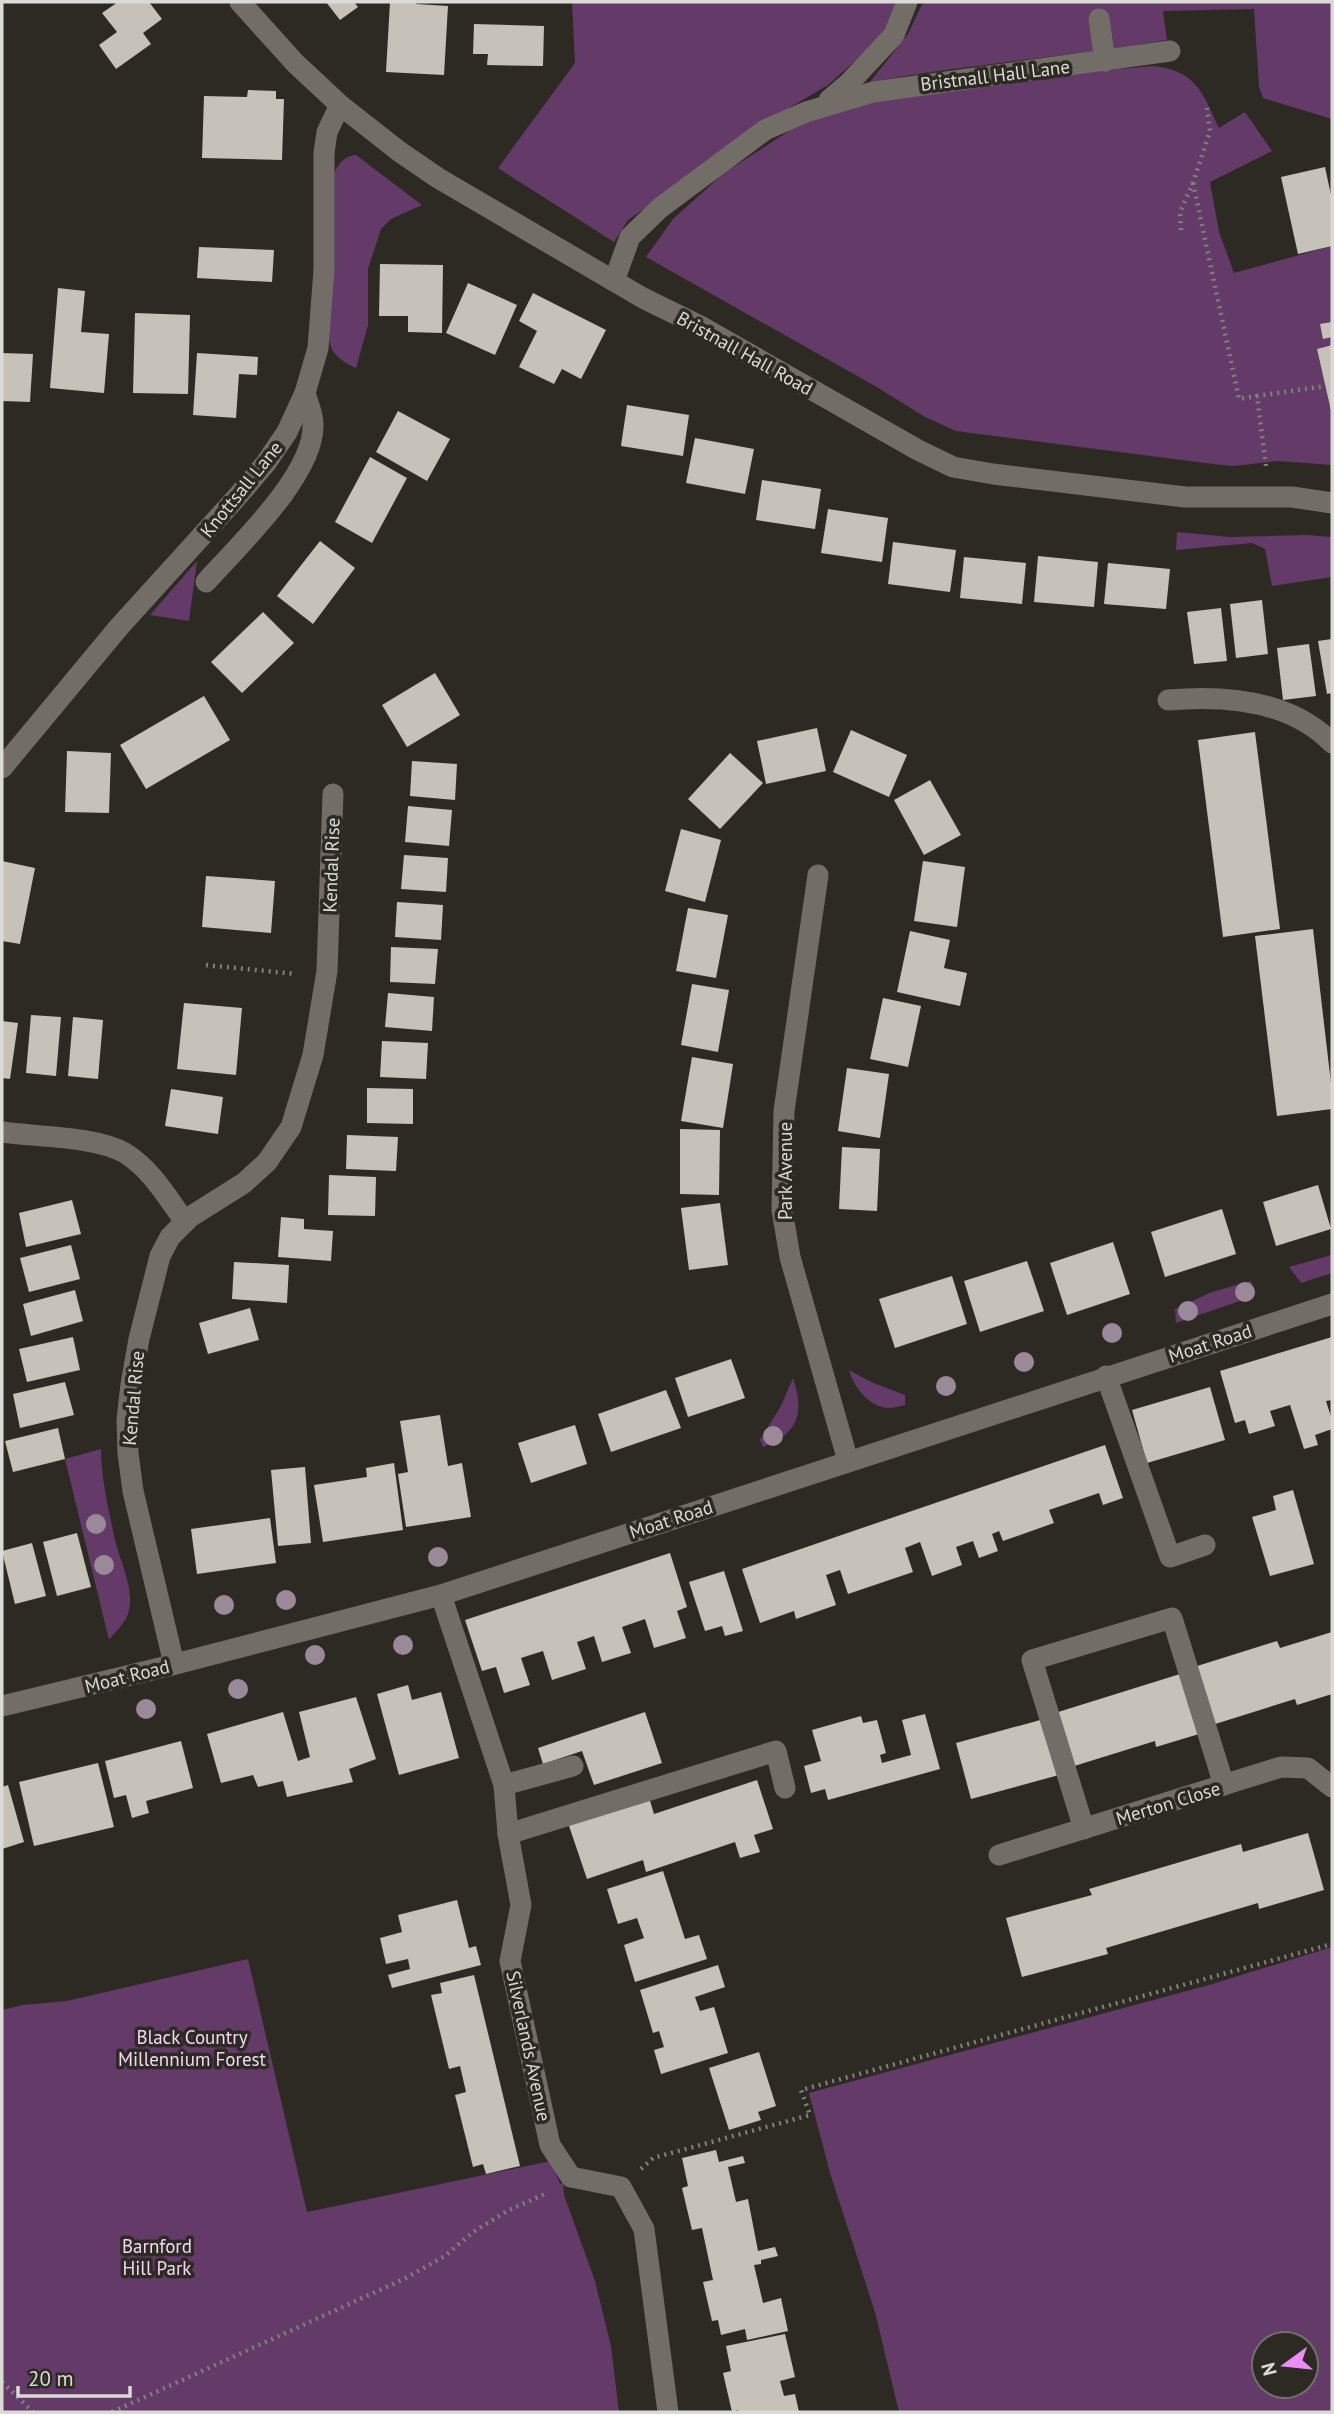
<svg xmlns="http://www.w3.org/2000/svg" width="1334" height="2414" font-family="'PT Sans',sans-serif">
	<style>
		.green { fill: #643a69; fill-rule: evenodd }
		.building { fill: #c6c2ba }
		.lines { fill: none; stroke-linecap: round; stroke-linejoin: round }
		.path { stroke: #82807a; stroke-width: 4.5; stroke-dasharray: 2 5; stroke-linecap: butt }
		.minor { stroke: #726e67; stroke-width: 21 }
		.tree { fill: #9a8998 }
		.labels { text-anchor: middle; dominant-baseline: central; stroke-width: 7; stroke-linejoin: round; paint-order: stroke }
		.street-label { font-size: 19px; fill: #dcdad6; stroke: #2d2a23 }
		.park-label { font-size: 19px; fill: #f4d7f7; stroke: #2d2a23 }
	</style>
	<rect width="100%" height="100%" fill="#2d2a23"/>
	<g class="green">
		<path d="M572,2H899L884,35L828,85L789,108L628,220L614,242L498,168L575,63Z"/>
		<path d="M923,2H1332V119L1263,98L1259,87L1254,9L1163,11L1167,40C1068,57 969,64 870,82L908,34Z"/>
		<path d="M1153,66C1197,71 1202,92 1219,128L1245,112L1272,151L1210,182L1219,232L1234,273L1332,246V345L1317,349L1332,416V465L1278,461L1233,466L1213,464L956,431L925,417L875,386L646,257L673,219L724,173L800,124L855,102L1096,71Z"/>
		<path d="M356,155L422,205L391,219L381,229L368,269V325L356,368C342,362 329,353 329,336L332,176C338,165 343,156 356,155Z"/>
		<path d="M1177,532L1230,537L1307,535L1332,537V577L1272,586L1265,549L1252,543L1176,550Z"/>
		<path d="M197,561L189,621L150,615Z"/>
		<path d="M1332,1255V1273L1301,1283L1289,1267Z"/>
		<path d="M1251,1281L1254,1296L1176,1323L1175,1309L1212,1292Z"/>
		<path d="M849,1370L871,1382L905,1395V1405C900,1406 893,1408 888,1408C869,1407 853,1386 849,1370Z"/>
		<path d="M793,1378C805,1414 798,1433 763,1447L760,1440L781,1406Z"/>
		<path d="M101,1449C101,1479 109,1511 115,1540C120,1562 136,1591 128,1614C125,1623 115,1632 109,1640L65,1459Z"/>
		<path d="M1332,1947V2412H899L875,2312L830,2173L809,2093L1209,1985ZM1264,2344H1306V2386H1264Z"/>
		<path d="M248,1959L307,2212L551,2161L560,2184L563,2183L564,2195L595,2281L611,2346L619,2412H2V2010L23,2005L67,2001Z"/>
	</g>
	<g class="building">
		<path d="M118,2H149L162,19L143,33L151,44L116,69L99,45L117,32L102,13Z"/>
		<path d="M326,2H354L358,7L340,20Z"/>
		<path d="M390,2H416V4L448,6L444,75L386,72Z"/>
		<path d="M474,24L544,26L543,66L487,65L488,54H473Z"/>
		<path d="M248,90L276,91V99H284L282,160L202,158L204,96L247,97Z"/>
		<path d="M1325,167L1332,200V246L1298,254L1281,177Z"/>
		<path d="M199,247L274,250L272,282L197,278Z"/>
		<path d="M380,264L443,265L442,333L408,332V316H379Z"/>
		<path d="M468,283L517,305L495,355L446,333Z"/>
		<path d="M58,288L85,291L81,332L109,334L104,393L50,388Z"/>
		<path d="M533,293L606,330L581,379L562,369L554,384L519,367L537,331L519,321Z"/>
		<path d="M135,313L190,315L188,394L133,393Z"/>
		<path d="M1332,322V337L1323,339L1320,324Z"/>
		<path d="M1332,345V411H1331L1317,349Z"/>
		<path d="M2,353L33,354L30,402L2,401Z"/>
		<path d="M197,353L258,357L257,375L239,374L236,418L193,415Z"/>
		<path d="M627,405L689,415L683,456L621,446Z"/>
		<path d="M398,411L450,439L427,481L376,452Z"/>
		<path d="M695,438L754,449L745,494L686,483Z"/>
		<path d="M370,457L407,478L372,543L335,522Z"/>
		<path d="M762,480L821,489L815,529L756,520Z"/>
		<path d="M828,509L888,518L882,562L821,553Z"/>
		<path d="M320,541L355,568L313,624L277,596Z"/>
		<path d="M893,542L956,550L950,592L888,584Z"/>
		<path d="M1038,556L1098,562L1094,607L1034,602Z"/>
		<path d="M964,557L1026,563L1022,604L960,598Z"/>
		<path d="M1108,563L1170,569L1166,609L1104,604Z"/>
		<path d="M1262,600L1268,654L1236,658L1230,604Z"/>
		<path d="M1221,608L1227,661L1194,664L1187,612Z"/>
		<path d="M263,612L294,643L242,693L211,662Z"/>
		<path d="M1332,639V693L1327,694L1318,641Z"/>
		<path d="M1309,644L1316,696L1283,700L1277,648Z"/>
		<path d="M435,673L460,715L407,747L382,705Z"/>
		<path d="M204,696L230,740L146,789L120,745Z"/>
		<path d="M817,728L826,771L766,784L757,741Z"/>
		<path d="M851,730L907,755L889,797L833,772Z"/>
		<path d="M1255,732L1280,929L1223,937L1198,740Z"/>
		<path d="M67,751L111,753L109,813L65,812Z"/>
		<path d="M730,753L763,783L720,829L688,799Z"/>
		<path d="M412,761L457,764L455,800L410,796Z"/>
		<path d="M930,780L961,835L924,855L894,800Z"/>
		<path d="M408,806L452,810L449,846L405,842Z"/>
		<path d="M681,829L721,840L705,902L665,891Z"/>
		<path d="M404,855L448,858L446,892L401,889Z"/>
		<path d="M2,861L35,868L20,944L2,941Z"/>
		<path d="M923,861L965,867L957,927L914,921Z"/>
		<path d="M206,876L275,881L271,933L202,927Z"/>
		<path d="M397,902L443,905L441,940L395,937Z"/>
		<path d="M688,908L728,915L716,978L676,971Z"/>
		<path d="M1313,929L1332,1092V1109L1277,1116L1255,936Z"/>
		<path d="M910,931L950,940L944,968L967,973L960,1006L897,992Z"/>
		<path d="M391,947L438,949L435,984L390,982Z"/>
		<path d="M692,984L729,990L718,1052L681,1045Z"/>
		<path d="M388,993L434,997L432,1031L385,1027Z"/>
		<path d="M883,998L921,1006L908,1067L870,1059Z"/>
		<path d="M184,1003L242,1008L236,1075L177,1069Z"/>
		<path d="M31,1015L61,1017L56,1076L26,1073Z"/>
		<path d="M73,1017L103,1020L98,1079L68,1076Z"/>
		<path d="M2,1021L18,1023L10,1079L2,1078Z"/>
		<path d="M382,1041L428,1043L426,1079L380,1077Z"/>
		<path d="M692,1057L733,1064L723,1128L681,1121Z"/>
		<path d="M847,1068L889,1074L880,1138L838,1131Z"/>
		<path d="M367,1088L413,1089V1124L367,1123Z"/>
		<path d="M171,1089L223,1097L218,1134L165,1126Z"/>
		<path d="M680,1129L720,1130L719,1195L680,1194Z"/>
		<path d="M347,1135L398,1137L396,1171L346,1169Z"/>
		<path d="M842,1147L880,1149L877,1211L839,1209Z"/>
		<path d="M329,1175L376,1177L375,1216L328,1215Z"/>
		<path d="M1318,1185L1331,1229L1276,1246L1263,1202Z"/>
		<path d="M72,1200L81,1234L26,1247L19,1213Z"/>
		<path d="M720,1203L728,1265L689,1270L681,1208Z"/>
		<path d="M1222,1209L1236,1254L1165,1277L1151,1232Z"/>
		<path d="M281,1217L304,1219V1229L333,1231L331,1261L278,1257Z"/>
		<path d="M1113,1242L1130,1294L1067,1315L1050,1263Z"/>
		<path d="M71,1245L80,1279L29,1292L20,1258Z"/>
		<path d="M1027,1261L1044,1311L980,1332L964,1281Z"/>
		<path d="M234,1262L289,1265L287,1303L232,1299Z"/>
		<path d="M952,1276L967,1324L895,1348L879,1299Z"/>
		<path d="M75,1290L83,1321L31,1336L23,1304Z"/>
		<path d="M250,1308L259,1340L208,1354L199,1323Z"/>
		<path d="M73,1337L80,1370L27,1382L19,1349Z"/>
		<path d="M1332,1337V1400L1326,1401L1332,1420V1429L1315,1435L1318,1445L1304,1449L1290,1405L1270,1411L1275,1426L1249,1434L1245,1420L1235,1423L1220,1371Z"/>
		<path d="M731,1359L745,1398L688,1417L675,1378Z"/>
		<path d="M65,1382L74,1415L20,1428L13,1394Z"/>
		<path d="M1210,1387L1225,1440L1147,1463L1132,1410Z"/>
		<path d="M666,1390L681,1428L611,1452L598,1414Z"/>
		<path d="M440,1415L448,1466L462,1463L471,1517L406,1527L398,1474L408,1472L400,1421Z"/>
		<path d="M575,1425L587,1464L531,1483L518,1443Z"/>
		<path d="M58,1428L65,1459L13,1472L5,1441Z"/>
		<path d="M1105,1445L1123,1498L1103,1505L1099,1493L1049,1510L1054,1523L1003,1541L999,1531L992,1534L998,1551L979,1558L973,1541L956,1547L962,1565L932,1576L920,1542L905,1548L913,1572L848,1594L840,1570L826,1575L836,1605L796,1619L794,1611L760,1623L742,1569Z"/>
		<path d="M394,1463L403,1530L323,1542L314,1485L367,1477L366,1468Z"/>
		<path d="M305,1467L311,1543L278,1546L271,1470Z"/>
		<path d="M1293,1490L1314,1564L1270,1576L1252,1517L1276,1510L1273,1496Z"/>
		<path d="M270,1518L276,1563L197,1574L191,1529Z"/>
		<path d="M77,1533L91,1587L57,1596L43,1542Z"/>
		<path d="M32,1543L46,1596L15,1604L2,1551Z"/>
		<path d="M670,1553L687,1607L677,1611L686,1638L654,1648L645,1619L622,1627L631,1653L602,1662L594,1636L577,1642L586,1669L552,1680L543,1651L521,1658L530,1685L504,1693L496,1667L482,1671L465,1620Z"/>
		<path d="M724,1571L743,1631L725,1636L722,1626L705,1631L689,1582Z"/>
		<path d="M1332,1632V1694L1297,1705L1295,1699L1212,1725L1194,1667L1277,1641L1280,1648Z"/>
		<path d="M1180,1674L1199,1734L1156,1747L1155,1741L1071,1767L1055,1713Z"/>
		<path d="M408,1685L412,1700L441,1692L459,1758L399,1775L377,1694Z"/>
		<path d="M356,1697L376,1759L349,1769L353,1782L287,1797L283,1781L258,1787L253,1775L221,1783L207,1734L283,1712L298,1761L310,1757L299,1712Z"/>
		<path d="M645,1712L662,1763L594,1785L582,1751L543,1764L538,1748Z"/>
		<path d="M925,1714L940,1769L828,1800L825,1789L811,1793L804,1766L821,1761L812,1730L861,1716L863,1723L877,1720L886,1753L880,1755L882,1763L911,1755L902,1720Z"/>
		<path d="M1044,1719L1059,1775L971,1799L956,1743Z"/>
		<path d="M181,1741L193,1788L146,1801L149,1813L132,1818L126,1795L114,1798L105,1761Z"/>
		<path d="M98,1763L114,1827L34,1846L19,1782Z"/>
		<path d="M757,1780L773,1829L754,1835L760,1852L740,1858L735,1842L646,1872L643,1860L587,1879L567,1820L648,1794L654,1814Z"/>
		<path d="M8,1785L24,1842L2,1849V1787Z"/>
		<path d="M1308,1833L1324,1890L1259,1909L1258,1903L1106,1948L1108,1954L1022,1977L1006,1918L1092,1895L1089,1889L1241,1844L1243,1852Z"/>
		<path d="M663,1871L685,1939L699,1935L707,1959L635,1982L624,1945L644,1938L637,1918L618,1924L607,1889Z"/>
		<path d="M457,1900L469,1948L476,1946L481,1965L392,1988L388,1975L410,1969L408,1959L386,1964L380,1938L402,1932L398,1915Z"/>
		<path d="M718,1965L725,1987L695,1997L700,2011L714,2007L728,2053L661,2074L654,2050L664,2047L659,2031L653,2033L640,1990Z"/>
		<path d="M474,1975L520,2166L486,2174L483,2164L473,2167L455,2095L466,2092L460,2066L449,2069L431,1995L442,1993L440,1983Z"/>
		<path d="M759,2052L776,2106L758,2112L761,2120L729,2130L709,2068Z"/>
		<path d="M716,2150L719,2162L743,2156L745,2163L728,2167L736,2202L748,2199L758,2251L775,2247L778,2256L761,2260V2264L754,2265L763,2303L781,2298L788,2331L747,2340L745,2329L721,2335L718,2320L712,2321L703,2282L713,2280L702,2228L692,2230L682,2188L688,2186L682,2158Z"/>
		<path d="M785,2334L795,2377L780,2381L784,2396L795,2394L799,2412H739L738,2410L732,2412L723,2373L731,2371L726,2346Z"/>
	</g>
	<g class="lines">
		<g class="path">
			<path d="M1193,183L1239,399L1257,396"/>
			<path d="M1181,230L1180,212L1193,183L1210,131L1207,108"/>
			<path d="M1266,466L1257,396L1326,386"/>
			<path d="M206,965L296,974"/>
			<path d="M641,2169L653,2158L810,2115L801,2090L1332,1944"/>
			<path d="M2,2382L33,2412"/>
			<path d="M112,2412L404,2279L445,2256L473,2232L507,2211L547,2193"/>
		</g>
		<g class="minor">
			<path d="M240,2L295,63L340,105L400,152L438,178L643,298L700,326L918,450L953,467L993,474L1185,497H1292L1332,503"/>
			<path d="M1099,19L1105,61"/>
			<path d="M829,100L849,83L894,35L907,2"/>
			<path d="M614,281L630,237L660,208L765,130L806,112L873,92L1170,51"/>
			<path d="M206,582C238,546 315,474 313,424C313,414 308,403 305,393"/>
			<path d="M1168,700C1225,695 1290,700 1332,743"/>
			<path d="M2,768L119,627L237,497L266,463L287,432L305,393L318,348L324,270V153L327,132L340,105"/>
			<path d="M818,875L784,1111L782,1210L790,1257L848,1461"/>
			<path d="M2,1132C36,1137 96,1136 125,1153C151,1169 168,1198 185,1222"/>
			<path d="M1106,1376L1170,1557L1205,1545"/>
			<path d="M441,1595L504,1785L508,1834L521,1905L510,1961L550,2145L571,2177L621,2187L644,2229L668,2412"/>
			<path d="M174,1664L133,1491L128,1453L127,1420L131,1384L139,1339L160,1256L170,1237L190,1217L244,1183L267,1162L291,1127L313,1055L327,971L333,794"/>
			<path d="M2,1706L164,1667L441,1595L1332,1304"/>
			<path d="M504,1785L573,1766"/>
			<path d="M1084,1829L1032,1660L1172,1618L1224,1785"/>
			<path d="M508,1834L776,1751L785,1788"/>
			<path d="M999,1855L1281,1767L1308,1768L1332,1787"/>
		</g>
	</g>
	<g class="tree">
		<circle cx="1245" cy="1292" r="10"/>
		<circle cx="1188" cy="1311" r="10"/>
		<circle cx="1112" cy="1333" r="10"/>
		<circle cx="1024" cy="1362" r="10"/>
		<circle cx="946" cy="1386" r="10"/>
		<circle cx="773" cy="1436" r="10"/>
		<circle cx="96" cy="1524" r="10"/>
		<circle cx="438" cy="1557" r="10"/>
		<circle cx="104" cy="1565" r="10"/>
		<circle cx="286" cy="1600" r="10"/>
		<circle cx="224" cy="1605" r="10"/>
		<circle cx="403" cy="1645" r="10"/>
		<circle cx="315" cy="1655" r="10"/>
		<circle cx="238" cy="1689" r="10"/>
		<circle cx="146" cy="1709" r="10"/>
	</g>
	<g class="labels">
		<g class="street-label">
			<text transform="translate(995 75) rotate(-7)">Bristnall Hall Lane</text>
			<text transform="translate(745 353) rotate(29)">Bristnall Hall Road</text>
			<text transform="translate(241 489) rotate(-51)">Knottsall Lane</text>
			<text transform="translate(331 865) rotate(-88)">Kendal Rise</text>
			<text transform="translate(785 1171) rotate(-90)">Park Avenue</text>
			<text transform="translate(1210 1343) rotate(-18)">Moat Road</text>
			<text transform="translate(133 1398) rotate(-85)">Kendal Rise</text>
			<text transform="translate(671 1519) rotate(-18)">Moat Road</text>
			<text transform="translate(127 1676) rotate(-14)">Moat Road</text>
			<text transform="translate(1168 1803) rotate(-17)">Merton Close</text>
			<text transform="translate(529 2046) rotate(78)">Silverlands Avenue</text>
		</g>
		<g class="park-label">
			<text x="192" y="2037">Black Country<tspan x="192" dy="22">Millennium Forest</tspan></text>
			<text x="157" y="2246">Barnford<tspan x="157" dy="22">Hill Park</tspan></text>
		</g>
	</g>
	<rect width="1334" height="2414" fill="none" stroke="#dcdad6" stroke-width="7"/>
	<g transform="translate(1285 2365) rotate(255)"><circle r="33" fill="#2d2a23" stroke="#73706b" stroke-width="2"/>
	<path d="M0-5L12 26L0 18L-12 26Z" fill="#ed8cf9"/>
	<text y="-10" font-size="19" font-weight="bold" text-anchor="middle" fill="#dcdad6">N</text>
	</g>
	<path d="M18 2386v10h112v-10" fill="none" stroke="#dcdad6" stroke-width="3.5"/>
	<text x="28" y="2386" font-size="21" fill="#dcdad6" stroke="#2d2a23" stroke-width="5" paint-order="stroke">20 m</text>
</svg>
